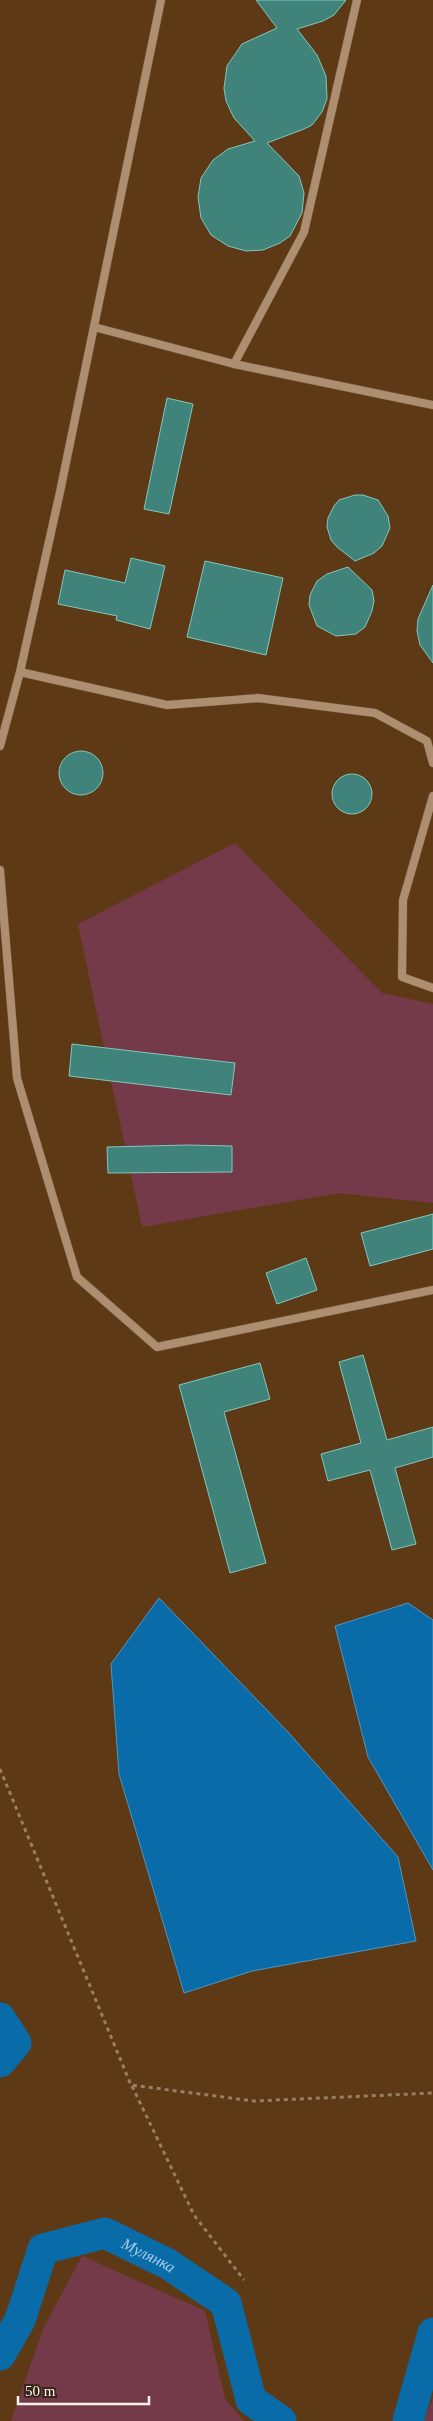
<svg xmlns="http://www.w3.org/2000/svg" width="433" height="2421" font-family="Georgia,serif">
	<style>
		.green { fill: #743a49 }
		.water { fill: #096ca8; stroke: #5294bc }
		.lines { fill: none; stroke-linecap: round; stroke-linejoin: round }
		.river { stroke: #096ca8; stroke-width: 31 }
		.building { fill: #3f837a; stroke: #83c7bd }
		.service-casing { stroke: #765837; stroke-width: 9 }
		.path { stroke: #987e64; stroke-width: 3; stroke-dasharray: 4 4; stroke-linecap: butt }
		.service { stroke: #ad8e71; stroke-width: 8 }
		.labels { text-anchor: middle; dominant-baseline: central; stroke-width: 4.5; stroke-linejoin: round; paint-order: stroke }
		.water-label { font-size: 16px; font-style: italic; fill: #a7ceef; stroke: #362617 }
	</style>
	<rect width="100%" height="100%" fill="#5d3a15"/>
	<g class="green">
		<path d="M235,843L382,993L433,1004V1203L339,1193L142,1227L78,924Z"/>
		<path d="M82,2256L205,2311L225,2399L244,2421H11L43,2329Z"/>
		<path d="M433,2398V2421H424Z"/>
	</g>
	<g class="water">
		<path d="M159,1598L288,1732L398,1857L416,1941L252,1971L184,1993L119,1774L111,1664Z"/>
		<path d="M408,1603L433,1620V1870L368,1757L335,1626Z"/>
	</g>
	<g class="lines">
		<g class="river">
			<path d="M0,2018L16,2043L0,2062"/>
			<path id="s1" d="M0,2355L20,2320L43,2249L105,2233L168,2264L226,2303L251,2400L281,2421"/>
			<path d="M408,2421L433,2333"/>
		</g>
	</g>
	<g class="building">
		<path d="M256,0H346L334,15L323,21L297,29L317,55L326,76L327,99L322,112L312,125L304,129L267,143L299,176L304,193L302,213L290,236L280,243L263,250L246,251L228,246L211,235L201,218L198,197L201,178L213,160L228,149L255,141L234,118L226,101L224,88L227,66L242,44L277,28Z"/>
		<path d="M167,398L193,404L169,514L144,509Z"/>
		<path d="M355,495H363L378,500L388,516L390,528L382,546L374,553L355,561L337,547L331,540L327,527L328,518L334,506L339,500Z"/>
		<path d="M131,558L165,566L150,629L116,620L117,616L58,604L65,570L125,583Z"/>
		<path d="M205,561L283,578L266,655L187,637Z"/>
		<path d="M348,567L372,590L374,601L372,611L365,627L356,634L336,636L317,626L309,605L310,595L317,581L327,574Z"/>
		<path d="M433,585V663L420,645L417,631L418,619Z"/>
		<circle cx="81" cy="773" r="22"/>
		<circle cx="352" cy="794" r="20"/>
		<path d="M72,1044L235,1063L231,1095L69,1076Z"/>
		<path d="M188,1145L232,1146V1172L108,1173L107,1147Z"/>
		<path d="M433,1214V1249L370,1266L361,1233Z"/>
		<path d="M306,1258L317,1290L277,1304L266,1273Z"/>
		<path d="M363,1355L387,1440L433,1427V1457L395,1468L416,1544L392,1550L370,1470L328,1481L321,1454L361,1443L339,1362Z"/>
		<path d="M260,1363L270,1399L224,1412L266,1563L230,1573L179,1385Z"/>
	</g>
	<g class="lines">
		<defs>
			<g id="service">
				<path d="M94,327L234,364L433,405"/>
				<path d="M234,364L304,232L357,0"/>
				<path d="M20,672L167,705L258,698L375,713L427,741L433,763"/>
				<path d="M0,746L20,672L60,492L161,0"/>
				<path d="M433,796L403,900L402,977L433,988"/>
				<path d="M0,870L17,1078L77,1277L157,1347L433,1290"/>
			</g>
		</defs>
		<use href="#service" class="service-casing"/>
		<g class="path">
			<path d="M0,1769L131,2085L254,2101L433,2093"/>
			<path d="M132,2086L194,2215L244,2280"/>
		</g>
		<use href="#service" class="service"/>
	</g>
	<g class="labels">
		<g class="water-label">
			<text stroke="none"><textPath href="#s1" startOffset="228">Мулянка</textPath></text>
		</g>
	</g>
	<path d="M18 2396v8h131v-8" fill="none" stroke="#fcf3eb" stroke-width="2.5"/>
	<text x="25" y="2396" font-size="15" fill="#fcf3eb" stroke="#362617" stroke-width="4" paint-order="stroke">50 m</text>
</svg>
